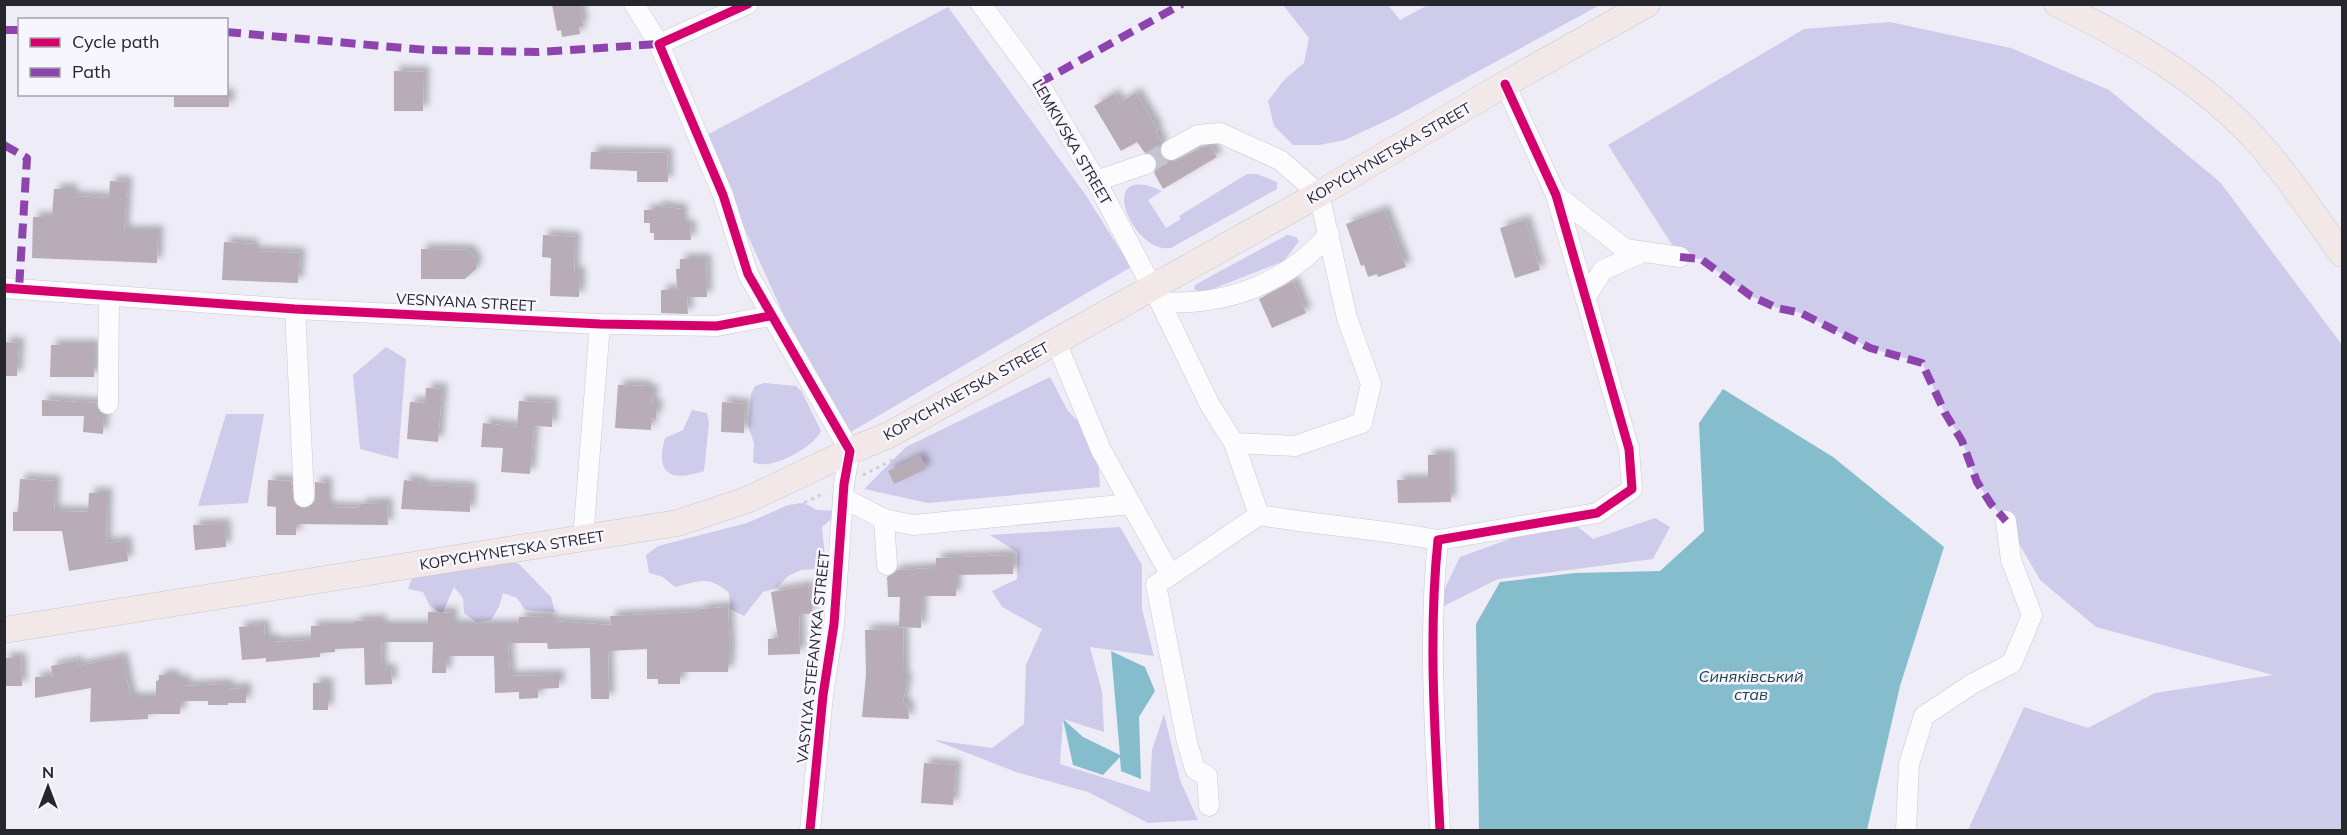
<svg xmlns="http://www.w3.org/2000/svg" width="2347" height="835" font-family="Mulish,sans-serif">
	<style>
		.green { fill: #cfcbeb }
		.water { fill: #85bdcc }
		.building { fill: #b8adb7; filter: url(#shadow) }
		.lines { fill: none; stroke-linecap: round; stroke-linejoin: round }
		.minor-tunnel { stroke: #c5c4cf; stroke-width: 20; stroke-dasharray: 20 10; stroke-linecap: butt }
		.minor-casing { stroke: #cac9d2; stroke-width: 21 }
		.major-casing { stroke: #c9c8ce; stroke-width: 27 }
		.path { stroke: #ceced2; stroke-width: 3; stroke-dasharray: 3 4.5; stroke-linecap: butt }
		.minor { stroke: #fcfcfe; stroke-width: 20 }
		.major { stroke: #f1e8e7; stroke-width: 26 }
		.quiet { stroke: #8e44ad; stroke-width: 8; stroke-dasharray: 15 8; stroke-linecap: butt }
		.cycleway-casing { stroke: #f7f6fe; stroke-width: 13 }
		.cycleway { stroke: #d6006c; stroke-width: 9 }
		.labels { text-anchor: middle; dominant-baseline: central; stroke-width: 5; stroke-linejoin: round; paint-order: stroke }
		.street-label { font-size: 15px; fill: #26262d; stroke: #f7f6fe }
		.water-label { font-size: 16px; font-style: italic; fill: #183e46; stroke: #f7f6fe }
	</style>
	<defs>
		<filter id="shadow"><feDropShadow dx="5.5" dy="-5.5" stdDeviation="3" flood-color="#0004"/></filter>
	</defs>
	<rect width="100%" height="100%" fill="#edecf7"/>
	<g class="green">
		<path d="M1283,5H1388L1400,20L1428,5H1600L1394,117L1345,140L1319,145H1293L1274,126L1268,101L1284,80L1304,63L1309,38Z"/>
		<path d="M948,7L1085,194L1131,267L844,436L803,357L703,137Z"/>
		<path d="M1890,22L2011,48L2109,90L2220,182L2342,345V830H1968L2024,707L2088,728L2155,693L2273,675L2096,627L2040,580L2006,521L1991,504L1977,482L1962,441L1945,413L1922,363L1870,348L1801,313L1777,308L1751,296L1701,259L1680,257L1608,145L1804,29Z"/>
		<path d="M1247,174H1257L1277,182V189L1171,248C1132,255 1093,159 1162,191L1148,200L1166,228L1181,219L1179,216Z"/>
		<path d="M1287,235L1296,237L1299,241L1284,261L1202,293L1194,289L1195,285L1202,281Z"/>
		<path d="M386,347L406,359L398,459L360,449L353,375Z"/>
		<path d="M1050,377L1068,411L1097,440L1100,487L928,503L864,489L906,447Z"/>
		<path d="M764,383L796,386L802,392L821,431C814,447 770,472 753,462L754,443L748,426L751,394L755,386Z"/>
		<path d="M692,410L707,413L709,423L704,471C671,482 655,475 665,438L683,430Z"/>
		<path d="M226,414H264L248,503L198,506Z"/>
		<path d="M804,503L817,510L841,511L822,527L825,556L816,569L801,570L788,576L777,588L763,592L744,616L730,609L729,593C709,575 699,581 675,587L663,577L649,573L646,555L658,546L747,523L788,505Z"/>
		<path d="M1567,518L1593,539L1655,518L1670,527L1653,559L1498,579L1434,611L1460,557Z"/>
		<path d="M1120,527L1142,565V609L1154,656L1090,647L1102,692L1104,732L1063,719L1060,764L1150,792L1152,750L1164,714L1180,780L1198,820L1148,823L1088,792L1016,772L934,740L992,748L1024,724L1026,665L1042,629L1002,607L992,591L1017,579V552L990,535Z"/>
		<path d="M505,560L519,564L551,597L555,612L525,610L517,598L503,593L499,607L491,620L476,622L464,613L463,598L454,587L442,614L430,606L423,592L408,589L414,573Z"/>
	</g>
	<g class="water">
		<path d="M1723,389L1833,457L1944,547L1900,686L1867,830H1479L1476,624L1500,582L1575,573L1660,571L1704,531L1699,423Z"/>
		<path d="M1111,651L1145,667L1155,691L1139,717L1141,779L1121,771L1120,757L1103,775L1073,765L1063,719L1083,737L1120,755Z"/>
	</g>
	<g class="building">
		<path d="M552,4H579L583,26L579,27L580,34L562,37L561,30L557,31Z"/>
		<path d="M394,71L424,72L423,111H394Z"/>
		<path d="M1136,93L1158,130L1155,131L1162,142L1159,150L1164,160L1176,161L1202,147L1210,146L1217,157L1163,189L1154,173L1158,166L1154,155L1144,152L1137,142L1121,151L1094,106L1114,94L1119,103Z"/>
		<rect x="174" y="94" width="55" height="13"/>
		<path d="M591,152L667,153L668,182H637V171L590,169Z"/>
		<path d="M110,181L127,182L124,231H158L157,263L32,258L33,217H52L54,189H72V196L109,198Z"/>
		<path d="M656,206L682,209V225H690L691,240H654V233H650V223H644V210H656Z"/>
		<path d="M1384,210L1406,267L1378,277L1377,274L1368,277L1364,265L1361,266L1346,224Z"/>
		<path d="M1525,220L1540,270L1515,278L1500,228Z"/>
		<path d="M543,235L575,237L574,272H580L579,297L550,296L551,258L542,257Z"/>
		<path d="M224,242L253,244V251L300,253L298,283L222,280Z"/>
		<path d="M421,249L469,250L476,260V269L465,279H421Z"/>
		<path d="M680,259H706L707,297H687L688,314L661,313V290H677L676,269H680Z"/>
		<path d="M1293,281L1306,313L1272,328L1259,299Z"/>
		<path d="M4,342L19,343L17,376H4Z"/>
		<path d="M51,345H94V377H50Z"/>
		<path d="M618,385L646,386V390H653L652,404H657L656,419L651,418V430L615,428Z"/>
		<path d="M426,388L442,389L438,442L407,439L410,402L425,403Z"/>
		<path d="M42,400L96,403L98,410L104,415L103,434L83,432L84,416H42Z"/>
		<path d="M519,401L553,403L552,427L534,426L530,474L501,472L503,448L481,447L483,423L517,427Z"/>
		<path d="M722,402L745,404L744,433L721,432Z"/>
		<path d="M1428,455H1450L1451,502L1398,503L1397,480H1428Z"/>
		<path d="M920,456L926,469L894,484L888,471Z"/>
		<path d="M20,479L55,481L54,511L88,512L89,493H107L106,543L126,541L128,561L69,571L62,531H13V512H18Z"/>
		<path d="M268,480L291,481L294,503L304,509L315,502V482L327,483V507L358,508L361,504L387,503L388,525L296,524V535H276V507L267,506Z"/>
		<path d="M404,480L421,482L420,485L471,487L470,512L401,509Z"/>
		<path d="M225,524L226,547L195,550L193,525Z"/>
		<path d="M1013,555V574L956,575V596H922L921,628L899,627L900,597H888L887,577L898,570L936,568V558Z"/>
		<path d="M808,586L813,613L799,615L800,654L768,655V639L778,638L771,592Z"/>
		<path d="M728,607L730,652L728,672H680V684H658V679H647V649L608,651L609,699H591L590,648L548,649L547,643H508L510,676L559,675V688L538,689V698L519,699V692L495,693L494,656H447L446,673H432L433,642H381L382,670L391,669L392,684L365,685L364,648L335,649V652L320,653V657L266,662V658L242,660L239,627L264,625L265,639H274V642L311,640V626H355V621L381,620V626H428V612L452,613V625H519V617L550,616V621L611,625L610,616L700,612V609Z"/>
		<path d="M903,629L904,678L907,679L903,702L908,706L909,719L862,717L866,675L865,630Z"/>
		<path d="M122,657L131,698H156V681L159,680V675H174V680H185V686L228,684V689L246,688V703H228V705H208V701H181L180,714H148V719L90,722L91,688L35,698V677H53L51,666L77,661L78,666Z"/>
		<path d="M4,658H21L22,686H4Z"/>
		<rect x="313" y="683" width="15" height="27"/>
		<path d="M924,763L956,765L953,805L921,803Z"/>
	</g>
	<g class="lines">
		<path class="minor-tunnel" d="M1146,164L1171,150"/>
		<defs>
			<g id="minor">
				<path d="M634,4L659,44"/>
				<path d="M748,4L659,44L723,195L748,274L850,451L844,484L834,624L823,695L810,830"/>
				<path d="M981,4L1039,83L1096,181L1160,302L1210,405L1234,443L1259,515C1318,525 1378,529 1438,540"/>
				<path d="M1171,150L1198,135L1220,133L1280,160L1319,194L1347,318L1371,384L1362,423L1295,446L1234,443"/>
				<path d="M1096,181L1146,164"/>
				<path d="M1556,195L1625,249L1680,257"/>
				<path d="M4,288L295,309L600,324L717,326L770,316"/>
				<path d="M1585,298L1603,270L1641,253"/>
				<path d="M1160,302C1226,306 1286,284 1329,234"/>
				<path d="M295,309L304,497"/>
				<path d="M1056,342L1101,450L1170,574"/>
				<path d="M108,404L109,297"/>
				<path d="M843,498L884,519L913,525L1131,504"/>
				<path d="M884,519L887,565"/>
				<path d="M583,539L600,324"/>
				<path d="M1209,806L1207,776L1195,769L1187,742L1156,585L1259,515"/>
				<path d="M1440,830C1435,734 1428,636 1438,540L1597,513L1632,489L1629,449L1556,195L1505,84"/>
				<path d="M1906,830L1909,764L1924,716L1972,684L2012,663L2032,615L2011,560L2006,521"/>
			</g>
			<g id="major">
				<path d="M2057,4C2130,40 2202,80 2257,141C2288,175 2315,217 2342,254"/>
				<path d="M4,630L678,523L747,500L850,451L889,435L1319,194L1505,84L1647,4"/>
			</g>
		</defs>
		<use href="#minor" class="minor-casing"/>
		<use href="#major" class="major-casing"/>
		<g class="path">
			<path d="M863,475L947,432"/>
			<path d="M777,515L825,493"/>
		</g>
		<use href="#minor" class="minor"/>
		<use href="#major" class="major"/>
		<g class="quiet">
			<path d="M4,30H20"/>
			<path d="M226,32L426,50L539,52L659,44"/>
			<path d="M1039,83L1182,4"/>
			<path d="M4,145L27,158L19,289"/>
			<path d="M1680,257L1701,259L1751,296L1777,308L1801,313L1870,348L1922,363L1945,413L1962,441L1977,482L1991,504L2006,521"/>
		</g>
		<defs>
			<g id="cycleway">
				<path d="M748,4L659,44L723,195L748,274L850,451L844,484L834,624L823,695L810,830"/>
				<path d="M4,288L295,309L600,324L717,326L770,316"/>
				<path d="M1440,830C1435,734 1428,636 1438,540L1597,513L1632,489L1629,449L1556,195L1505,84"/>
			</g>
		</defs>
		<use href="#cycleway" class="cycleway-casing"/>
		<use href="#cycleway" class="cycleway"/>
	</g>
	<g class="labels">
		<g class="street-label">
			<text transform="translate(1072 142) rotate(60)">LEMKIVSKA STREET</text>
			<text transform="translate(1389 153) rotate(-30)">KOPYCHYNETSKA STREET</text>
			<text transform="translate(466 302) rotate(3)">VESNYANA STREET</text>
			<text transform="translate(966 391) rotate(-29)">KOPYCHYNETSKA STREET</text>
			<text transform="translate(512 550) rotate(-9)">KOPYCHYNETSKA STREET</text>
			<text transform="translate(813 657) rotate(-84)">VASYLYA STEFANYKA STREET</text>
		</g>
		<g class="water-label">
			<text x="1751" y="676">Синяківський<tspan x="1751" dy="18">став</tspan></text>
		</g>
	</g>
	<rect width="2347" height="835" fill="none" stroke="#26262d" stroke-width="12"/>
	<rect x="18" y="18" width="210" height="78" fill="#f7f6fe" stroke="#a3a3aa" stroke-width="1.5"/>
	<rect x="30" y="38" width="30" height="9" fill="#d6006c" stroke="#a3a3aa" stroke-width="1.5"/>
	<text x="72" y="48" font-size="18" fill="#26262d">Cycle path</text>
	<rect x="30" y="68" width="30" height="9" fill="#8e44ad" stroke="#a3a3aa" stroke-width="1.5"/>
	<text x="72" y="78" font-size="18" fill="#26262d">Path</text>
	<g transform="translate(48 787)" stroke="#f7f6fe" stroke-width="4.5" paint-order="stroke">
	<path d="M0-4.5L10 22L0 15L-10 22Z" fill="#26262d"/>
	<text y="-9" font-size="16" font-weight="bold" text-anchor="middle" fill="#26262d">N</text>
	</g>
</svg>
